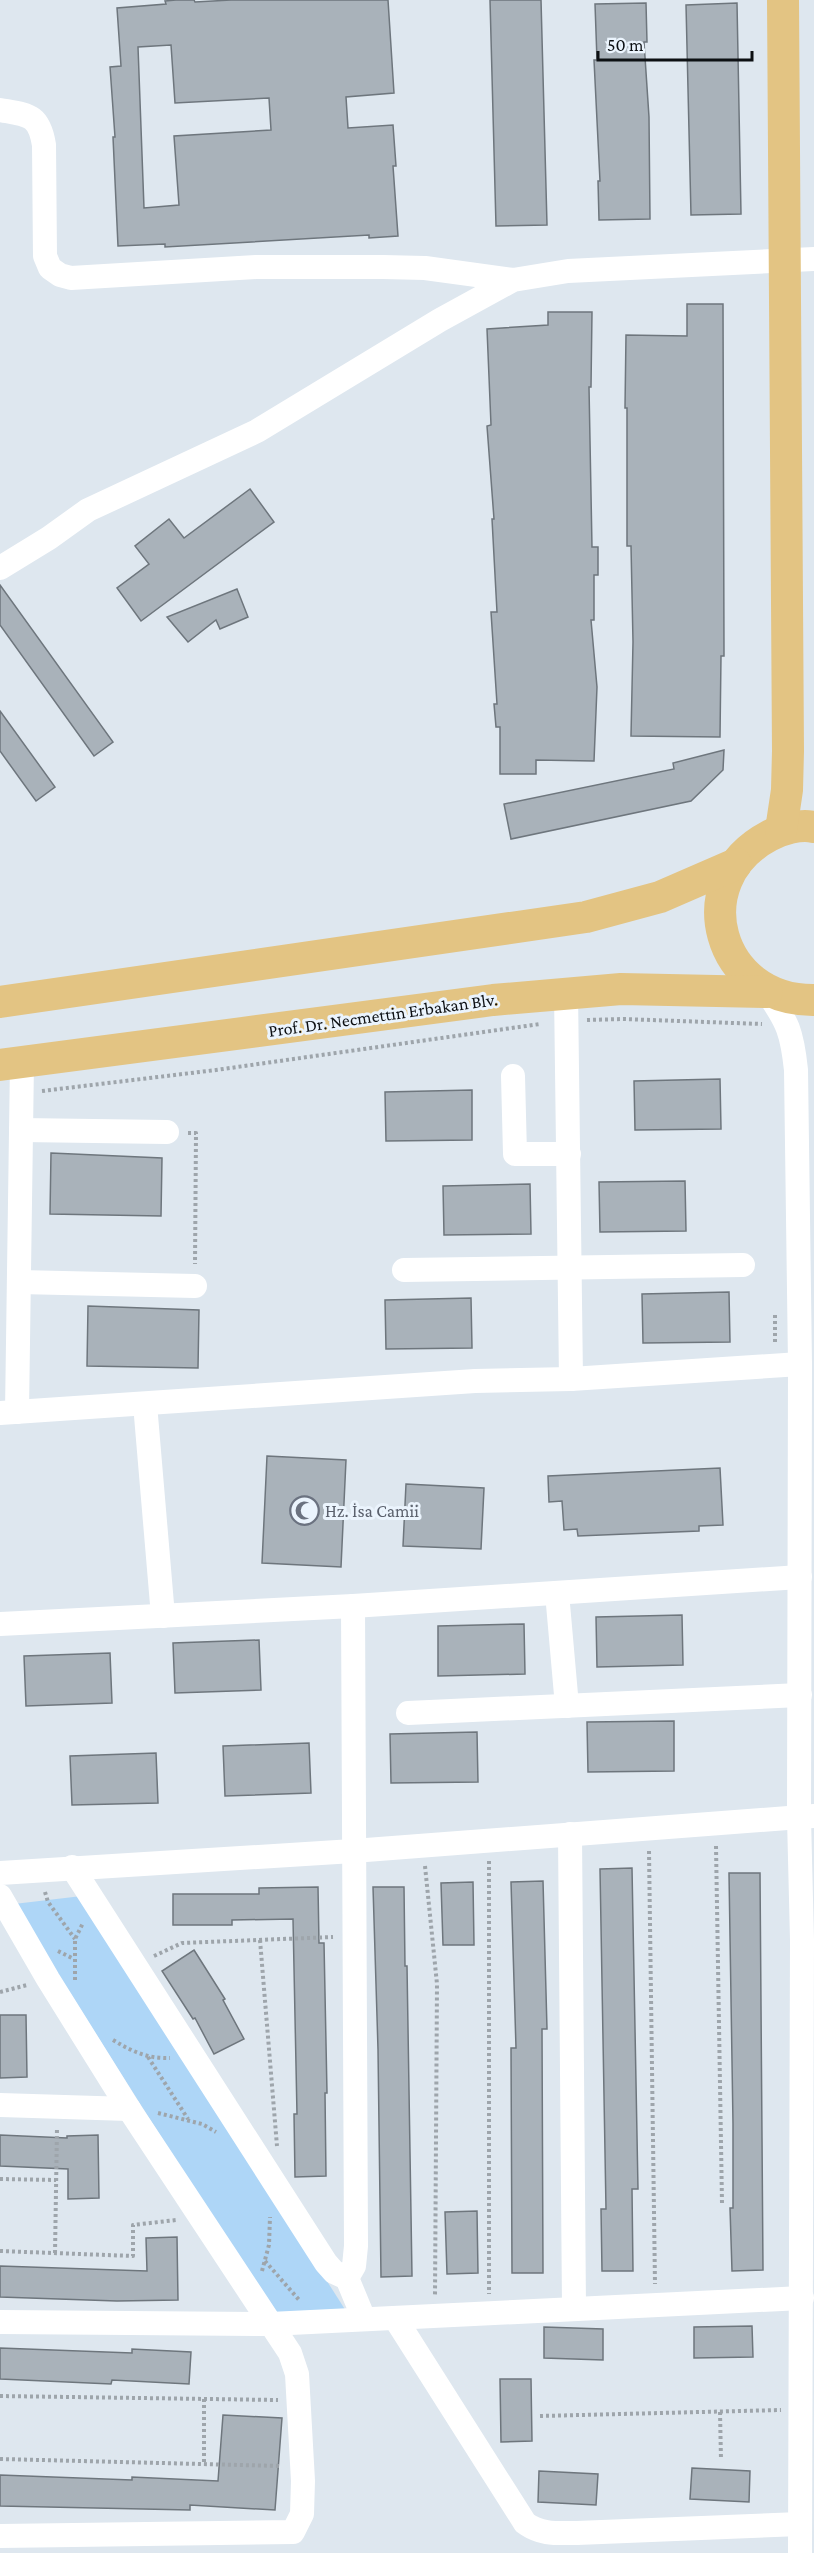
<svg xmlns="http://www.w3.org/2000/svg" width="814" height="2553" font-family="'Crimson Pro',serif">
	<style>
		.green { fill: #aed6f7 }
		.building { fill: #a9b2ba; stroke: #6e767d; stroke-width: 1.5; fill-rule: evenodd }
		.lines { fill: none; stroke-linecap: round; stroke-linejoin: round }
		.path { stroke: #9ea5ab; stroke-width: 4; stroke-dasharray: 3 3; stroke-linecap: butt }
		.minor { stroke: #fff; stroke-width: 24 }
		.major { stroke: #e3c483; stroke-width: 32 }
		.labels { text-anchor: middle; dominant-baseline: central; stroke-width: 6; stroke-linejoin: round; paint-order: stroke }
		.street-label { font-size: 18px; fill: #0d1013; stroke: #ebf4fd }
		.worship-label { font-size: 18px; fill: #5b616d; stroke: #ebf4fd; text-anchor: start }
	</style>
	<rect width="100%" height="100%" fill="#dee7ef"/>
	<path class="green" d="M82,1896L346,2311L276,2319L14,1904Z"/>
	<g class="building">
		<path d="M176,0H194L195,2L231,0H388L394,93L346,97L348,128L393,125L396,166H393L398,236L369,238V235L165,247V244L118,246L113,137H115L110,67L121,66L117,8L166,4L165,1ZM171,45L175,103L269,98L271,130L174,136L179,205L144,208L138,47Z"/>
		<path d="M490,0H541L547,225L496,226Z"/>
		<path d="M646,3L647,42H644L649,117L650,219L599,220L598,181H600L594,60H597L595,4Z"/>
		<path d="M737,3L741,214L691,215L686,5Z"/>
		<path d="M687,304H723L724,656H721L720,737L631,736L633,642L631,546H627V408H625L626,335L687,336Z"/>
		<path d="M548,312H592L591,387H589L592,547H598V575H594V620H591L597,687L594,761L536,760V774H500V727H496L494,704H497L491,612H497L492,519H494L487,426L491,425L487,329L548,325Z"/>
		<path d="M250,489L274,522L141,621L117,588L149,564L135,546L169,519L184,538Z"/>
		<path d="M0,585L113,742L94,756L0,625Z"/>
		<path d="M237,589L248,617L220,629L216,620L188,642L167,617Z"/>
		<path d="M0,711L55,787L36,801L0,751Z"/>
		<path d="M724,750L723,770L691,801L511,839L504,804L674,769L673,763Z"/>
		<path d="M720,1079L721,1129L635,1130L634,1081Z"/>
		<path d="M472,1090V1140L386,1141L385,1092Z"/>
		<path d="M51,1153L162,1158L161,1216L50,1214Z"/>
		<path d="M685,1181L686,1231L600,1232L599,1182Z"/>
		<path d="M530,1184L531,1234L444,1235L443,1186Z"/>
		<path d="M729,1292L730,1342L643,1343L642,1294Z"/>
		<path d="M471,1298L472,1348L386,1349L385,1300Z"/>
		<path d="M88,1306L199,1310L198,1368L87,1366Z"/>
		<path d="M267,1456L346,1460L341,1567L262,1563Z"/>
		<path d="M720,1468L723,1525L699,1526V1531L578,1536L577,1529L564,1530L562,1501L549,1502L548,1476Z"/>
		<path d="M406,1484L484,1488L481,1549L403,1546Z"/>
		<path d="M682,1615L683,1665L597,1667L596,1617Z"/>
		<path d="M524,1624L525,1674L438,1676V1626Z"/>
		<path d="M259,1640L261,1690L175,1693L173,1643Z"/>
		<path d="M110,1653L112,1703L26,1706L24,1656Z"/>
		<path d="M674,1721V1771L588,1772L587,1722Z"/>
		<path d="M477,1732L478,1782L391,1783L390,1734Z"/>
		<path d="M309,1743L311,1793L225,1796L223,1746Z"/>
		<path d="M156,1753L158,1803L72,1805L70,1756Z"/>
		<path d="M632,1868L638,2189H632L633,2271H602L601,2209H606L600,1869Z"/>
		<path d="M729,1873H760L763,2270L732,2271L730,2208H733V2124Z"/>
		<path d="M543,1881L547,2029H542L543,2273H512L511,2048H516L511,1882Z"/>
		<path d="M473,1882L474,1945H443L441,1883Z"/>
		<path d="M318,1887L319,1943H324L327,2093H325L326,2176L295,2177L294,2114H297L293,1919L232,1920V1925H173V1894H259V1888Z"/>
		<path d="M373,1887H404L405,1966H407L412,2276L381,2277L378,2049Z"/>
		<path d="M194,1950L225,1999L223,2000L244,2039L214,2054L195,2018L193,2019L162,1971Z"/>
		<path d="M0,2015H26L27,2077L0,2078Z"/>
		<path d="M0,2135L67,2138V2136L98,2135L99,2198L68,2199V2169L0,2166Z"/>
		<path d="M477,2211L478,2273L447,2274L445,2212Z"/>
		<path d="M177,2237L178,2300L117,2301L0,2297V2266L147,2271L146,2238Z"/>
		<path d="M752,2326L753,2357L694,2358V2327Z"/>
		<path d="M544,2327L603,2329V2360L544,2358Z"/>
		<path d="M0,2348L132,2353V2349L191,2352L189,2384L112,2380L111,2384L0,2379Z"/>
		<path d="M500,2379H531L532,2441L501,2442Z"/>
		<path d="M223,2415L282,2418L275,2510L190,2505V2510L0,2506V2475L132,2480V2477L218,2481Z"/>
		<path d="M692,2468L750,2471L749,2502L690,2499Z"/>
		<path d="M539,2471L598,2474L596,2505L538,2502Z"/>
	</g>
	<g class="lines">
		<g class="path">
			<path d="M587,1020L623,1019L762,1024"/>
			<path d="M42,1091L216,1070L540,1024"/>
			<path d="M188,1133H196L195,1264"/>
			<path d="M775,1315V1344"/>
			<path d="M716,1846L722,2203"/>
			<path d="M649,1851L655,2284"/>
			<path d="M489,1861V2294"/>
			<path d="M425,1866L437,1984L435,2296"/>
			<path d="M45,1892L48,1902L75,1939"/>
			<path d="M260,1940L277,2146"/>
			<path d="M58,1951L74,1959"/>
			<path d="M154,1956L182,1943L333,1937"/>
			<path d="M75,1980V1939L83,1923"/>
			<path d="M0,1992L27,1985"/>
			<path d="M113,2040C131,2051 148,2059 170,2058"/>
			<path d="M148,2057L188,2119"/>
			<path d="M158,2113L202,2124L216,2132"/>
			<path d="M0,2179L56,2180"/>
			<path d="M0,2251L133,2256V2225L176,2220"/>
			<path d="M55,2253L57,2128"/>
			<path d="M265,2261L300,2301"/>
			<path d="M262,2271L269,2245L270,2217"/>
			<path d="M0,2396L278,2400"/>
			<path d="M204,2399V2464"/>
			<path d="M720,2412L721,2460"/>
			<path d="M540,2416L781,2410"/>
			<path d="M0,2459L281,2466"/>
		</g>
		<g class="minor">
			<path d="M0,110C28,115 39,114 44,145L45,256L50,268L60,275L71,278L256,267H383L425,268L513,280"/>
			<path d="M0,568L49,538L88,510L257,431L440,320L513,280L568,271L814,259"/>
			<path d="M566,992L571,1379"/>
			<path d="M767,992C788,1023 792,1032 796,1070L800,1364L799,1818L802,1940L800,2553"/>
			<path d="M513,1076L515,1154H569"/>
			<path d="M21,1130L167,1132"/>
			<path d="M404,1270L743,1265"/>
			<path d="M19,1282L195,1286"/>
			<path d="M145,1404L163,1616"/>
			<path d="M17,1412L22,1062"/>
			<path d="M0,1413L475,1381L571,1379L800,1364"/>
			<path d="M557,1593L567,1706"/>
			<path d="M0,1624L353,1606L800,1577"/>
			<path d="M408,1713L800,1695"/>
			<path d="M570,1834L574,2308"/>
			<path d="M72,1867L326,2263L334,2272L347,2278L364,2319"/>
			<path d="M0,1873L353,1851L814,1816"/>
			<path d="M0,1896L48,1979L129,2109L290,2353L297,2374L303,2481L302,2514L293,2532L0,2536"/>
			<path d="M0,2105L129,2109"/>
			<path d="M347,2278L354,2266L356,2246L353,1606"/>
			<path d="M395,2318L525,2523C541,2535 558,2533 577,2533L800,2524"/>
			<path d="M0,2322L270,2324L802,2298"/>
		</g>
		<g class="major">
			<path d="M814,827C800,824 782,829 769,836C684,881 717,1001 814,1000"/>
			<path d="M781,830L787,790L788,751L783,0"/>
			<path d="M0,1002L586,917L660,897L736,864"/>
			<path d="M0,1065L493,1000L621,989L767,992"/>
		</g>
	</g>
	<defs>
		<symbol id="mosque-ring" viewBox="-11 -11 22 22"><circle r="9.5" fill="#ebf4fd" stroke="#6b7280" stroke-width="1.5"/><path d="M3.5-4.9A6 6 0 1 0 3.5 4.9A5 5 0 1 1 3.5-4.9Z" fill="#6b7280"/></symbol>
	</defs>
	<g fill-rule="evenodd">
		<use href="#mosque-ring" x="288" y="1494" width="33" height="33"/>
	</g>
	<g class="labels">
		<g class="street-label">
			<text transform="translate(383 1015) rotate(-8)">Prof. Dr. Necmettin Erbakan Blv.</text>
		</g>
		<g class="worship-label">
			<text x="325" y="1511">Hz. İsa Camii</text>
		</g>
	</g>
	<path d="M598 51v9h154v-9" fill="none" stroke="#0d1013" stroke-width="3"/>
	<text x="607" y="51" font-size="18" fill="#0d1013" stroke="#ebf4fd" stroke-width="4.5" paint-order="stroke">50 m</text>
</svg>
